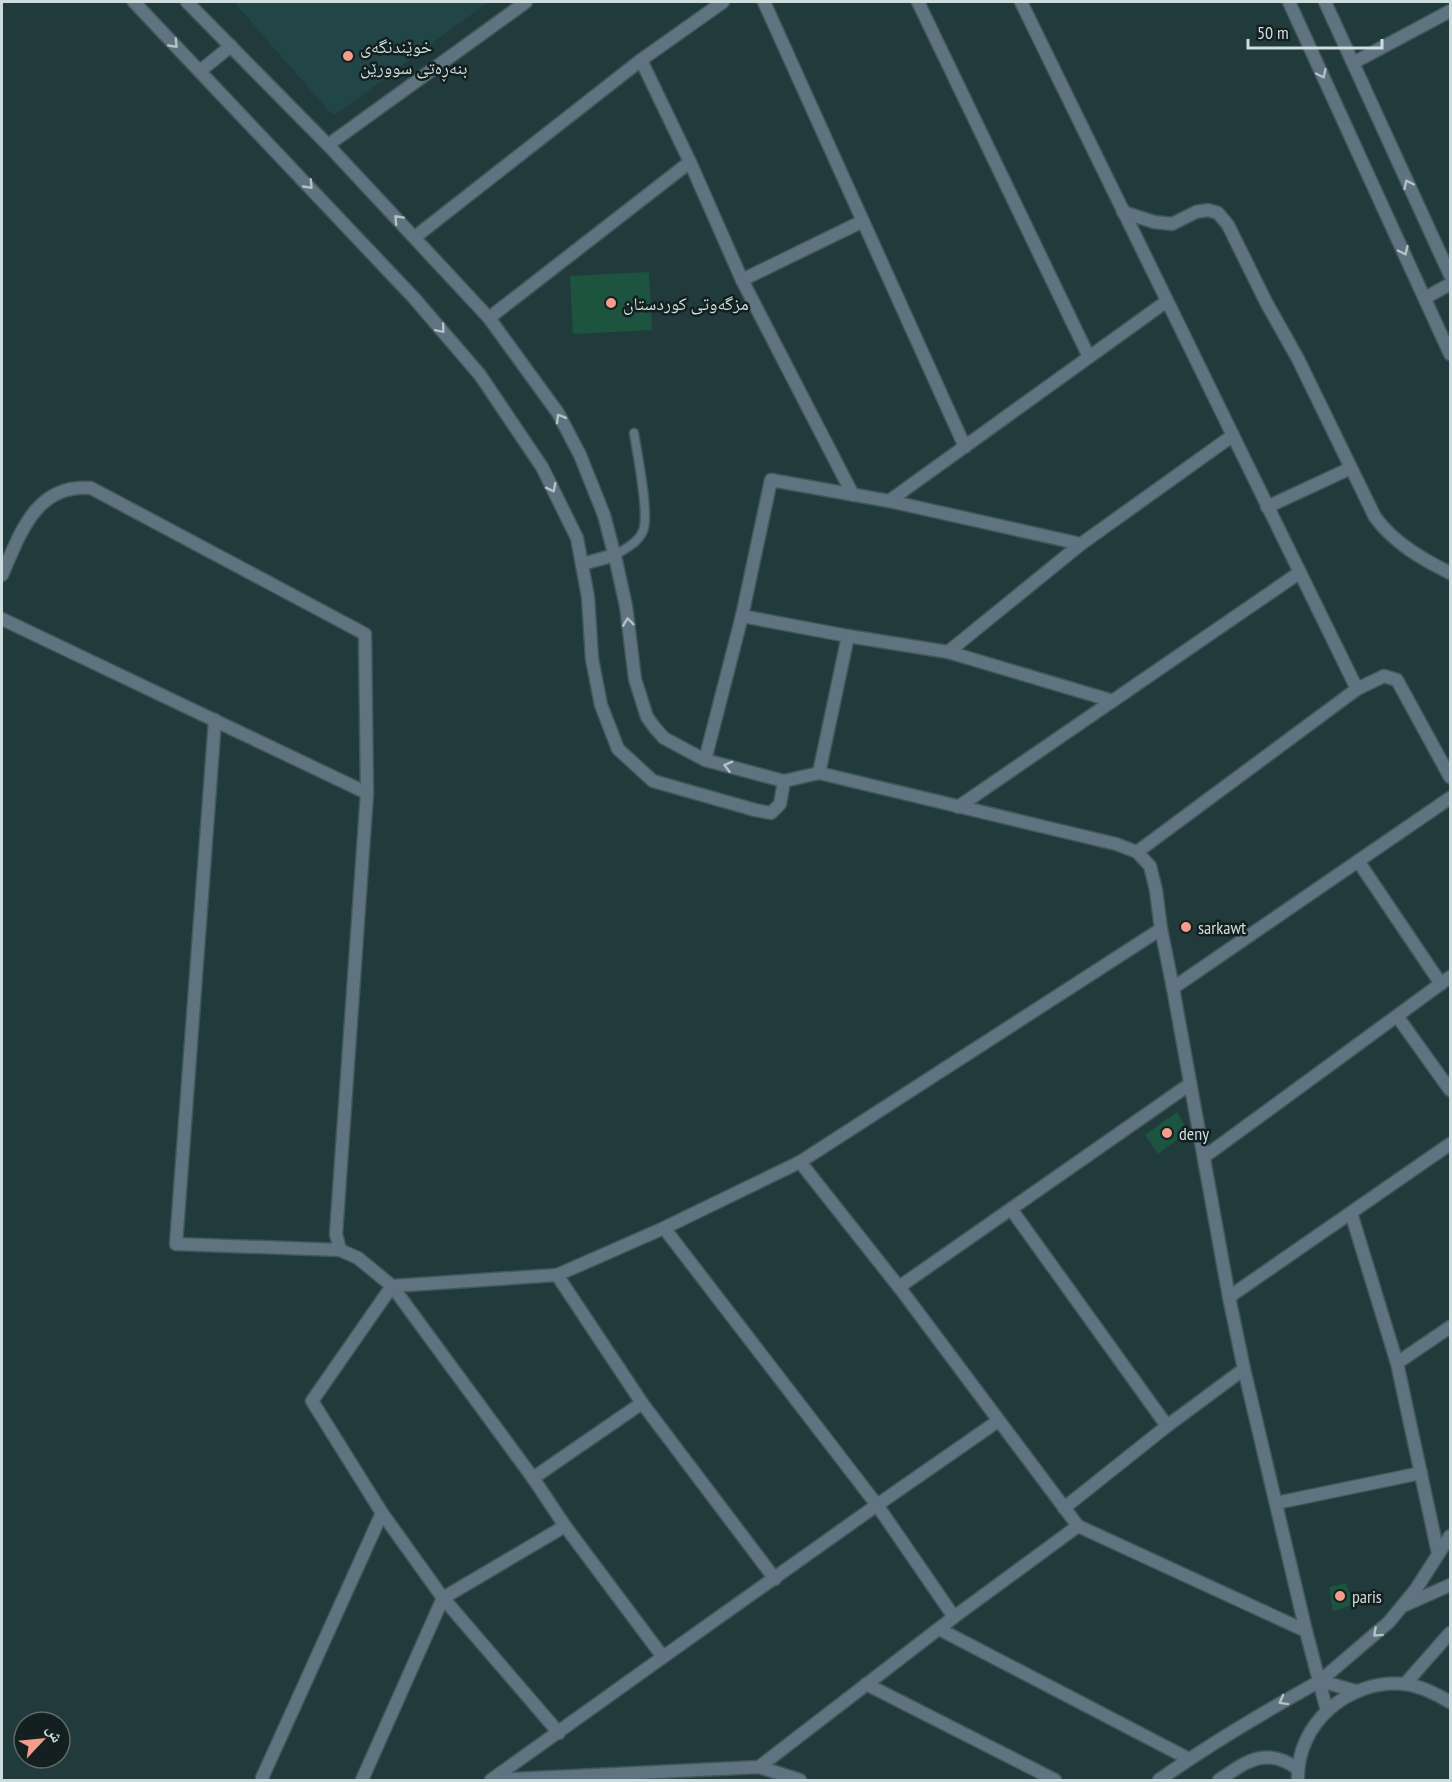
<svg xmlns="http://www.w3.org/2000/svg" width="1452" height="1782" font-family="'PT Sans Narrow','Noto Naskh Arabic',sans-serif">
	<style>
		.built { fill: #224648 }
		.building { fill: #1c5440 }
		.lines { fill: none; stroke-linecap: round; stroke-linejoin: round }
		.service-casing { stroke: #40585a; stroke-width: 11 }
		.minor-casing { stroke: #40585a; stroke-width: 15 }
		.tertiary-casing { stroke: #40585a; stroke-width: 15 }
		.service { stroke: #5f7480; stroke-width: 8 }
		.minor { stroke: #5f7480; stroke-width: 12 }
		.tertiary { stroke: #5f7480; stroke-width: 12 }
		.oneway { stroke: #b2c2c6 }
		.poi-dot { fill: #f49d8c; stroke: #142020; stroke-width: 2 }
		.labels { text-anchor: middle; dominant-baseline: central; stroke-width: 5; stroke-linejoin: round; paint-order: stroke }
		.poi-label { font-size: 18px; fill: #cddcdd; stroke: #142020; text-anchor: start }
	</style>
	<rect width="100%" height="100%" fill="#213b3d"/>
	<path class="built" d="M234,2H488L339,112L334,114L329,111Z"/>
	<g class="building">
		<path d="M649,272L652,330L573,334L570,276Z"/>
		<path d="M1177,1112L1188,1131L1158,1154L1145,1135Z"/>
		<path d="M1346,1583L1353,1604L1333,1612L1329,1587Z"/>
	</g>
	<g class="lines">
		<defs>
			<path id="service" d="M615,555C626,548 638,543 643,531C650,515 637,453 634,433"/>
			<g id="minor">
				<path d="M764,2L965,447"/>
				<path d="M918,2L1089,357"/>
				<path d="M1021,2L1357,689"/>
				<path d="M1289,2L1450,354"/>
				<path d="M1325,2L1450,275"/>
				<path d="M641,60L690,162L742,280L853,495"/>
				<path d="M1353,63L1450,11"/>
				<path d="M328,145L526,2"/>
				<path d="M1123,212L1154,222L1172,224L1196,212L1208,210L1218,213L1228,225L1266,302L1298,359L1375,517C1394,543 1422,559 1450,573"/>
				<path d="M415,237L641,60L723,2"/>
				<path d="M742,280L863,221"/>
				<path d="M1425,298L1450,284"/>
				<path d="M489,318L690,162"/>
				<path d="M889,501L1167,301"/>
				<path d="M1267,507L1351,468"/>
				<path d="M2,575C20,534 36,483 91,488L365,634L367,793L336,1234L340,1250"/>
				<path d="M742,616L848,636L948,652L1113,701"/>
				<path d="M2,619L367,793"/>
				<path d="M948,652L1081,544L1232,436"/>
				<path d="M215,720L176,1244L340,1250L358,1258L392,1286L533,1478L565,1526L663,1657L491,1780"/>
				<path d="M705,760L742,616L771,480L889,501L1081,544"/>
				<path d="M819,773L848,636"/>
				<path d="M958,807L1299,573"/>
				<path d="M1137,852L1357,689L1384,676L1397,680L1450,777"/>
				<path d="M1358,861L1441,984"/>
				<path d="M1173,988L1450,798"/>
				<path d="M1397,1016L1450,1090"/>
				<path d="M1204,1157L1450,977"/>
				<path d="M800,1162L899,1287L1078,1526L1306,1631"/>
				<path d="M1011,1209L1167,1426"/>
				<path d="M1351,1213L1397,1363L1438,1553"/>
				<path d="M664,1228L877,1505L954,1617"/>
				<path d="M557,1275L642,1403L775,1579"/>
				<path d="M899,1287L1190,1084"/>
				<path d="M1229,1297L1450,1144"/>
				<path d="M1397,1363L1450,1327"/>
				<path d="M533,1478L642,1403"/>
				<path d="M1276,1503L1421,1473"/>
				<path d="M1064,1508L1167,1426L1244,1369"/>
				<path d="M1405,1605L1450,1585"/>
				<path d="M939,1629L1189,1759"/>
				<path d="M663,1657L877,1505L998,1421"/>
				<path d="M1320,1681L1389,1622L1416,1589L1450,1536"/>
				<path d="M866,1684L1055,1780"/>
				<path d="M1405,1684L1450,1633"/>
				<path d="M559,1733L443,1598L382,1513L312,1401L392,1286L557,1275L664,1228L800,1162L1161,929"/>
				<path d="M759,1767L954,1617L1078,1526"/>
				<path d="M263,1780L262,1778L382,1513"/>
				<path d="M362,1780L443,1598L565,1526"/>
				<path d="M492,1780L759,1767L800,1780"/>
				<path d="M1298,1780C1296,1724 1348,1679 1404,1684C1421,1686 1436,1694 1450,1702"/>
			</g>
			<g id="tertiary">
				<path d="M134,2L414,298L480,375L542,467L577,538L588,597L592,659L601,705L618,749L653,781L755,810L771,813L780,804L784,781"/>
				<path d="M187,2L328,145L489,318L558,413L580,455L604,515L616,561L626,606L635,679L647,717L655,728L664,738L705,760L784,781L819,773L1116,844L1137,852L1150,866L1156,890L1161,929L1173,988L1229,1297L1244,1369L1306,1631L1327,1711"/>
				<path d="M200,71L231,46"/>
				<path d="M582,564L615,555"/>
				<path d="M1159,1780C1210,1744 1264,1712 1320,1681L1356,1691"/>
				<path d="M1219,1780C1247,1761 1266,1746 1298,1769"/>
			</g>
		</defs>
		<use href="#service" class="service-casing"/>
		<use href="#minor" class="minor-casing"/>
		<use href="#tertiary" class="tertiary-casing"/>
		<use href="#service" class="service"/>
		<use href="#minor" class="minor"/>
		<use href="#tertiary" class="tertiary"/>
	</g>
	<defs><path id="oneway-chevron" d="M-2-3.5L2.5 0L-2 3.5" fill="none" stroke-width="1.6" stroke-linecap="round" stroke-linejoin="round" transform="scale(1.5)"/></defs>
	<g class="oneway">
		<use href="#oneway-chevron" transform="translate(174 44) rotate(46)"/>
		<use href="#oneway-chevron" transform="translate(1322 74) rotate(65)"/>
		<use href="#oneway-chevron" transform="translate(1408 184) rotate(-115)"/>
		<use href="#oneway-chevron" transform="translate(309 185) rotate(46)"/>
		<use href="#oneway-chevron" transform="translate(398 219) rotate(-133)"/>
		<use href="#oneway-chevron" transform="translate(1404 251) rotate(65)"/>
		<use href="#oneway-chevron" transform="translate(441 329) rotate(50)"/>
		<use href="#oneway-chevron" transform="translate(560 418) rotate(-120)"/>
		<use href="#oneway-chevron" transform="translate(552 488) rotate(63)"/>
		<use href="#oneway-chevron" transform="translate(628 622) rotate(-97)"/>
		<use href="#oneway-chevron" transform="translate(728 766) rotate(-165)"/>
		<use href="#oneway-chevron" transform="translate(1377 1633) rotate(138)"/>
		<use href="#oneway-chevron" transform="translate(1283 1701) rotate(151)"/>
	</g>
	<g class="poi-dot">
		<circle cx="348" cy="56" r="6"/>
		<circle cx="611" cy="303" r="6"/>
		<circle cx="1186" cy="927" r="6"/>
		<circle cx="1167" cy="1133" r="6"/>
		<circle cx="1340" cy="1596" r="6"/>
	</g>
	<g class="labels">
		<g class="poi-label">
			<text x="360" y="46">خوێندنگەی<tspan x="360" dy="21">بنەڕەتی سوورێن</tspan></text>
			<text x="623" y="303">مزگەوتی کوردستان</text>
			<text x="1198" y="927">sarkawt</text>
			<text x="1179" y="1133">deny</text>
			<text x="1352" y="1596">paris</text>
		</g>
	</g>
	<rect width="1452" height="1782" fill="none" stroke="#cddcdd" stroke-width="6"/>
	<g transform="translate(42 1740) rotate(64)"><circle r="28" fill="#142020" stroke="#5e6b6c" stroke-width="1.5"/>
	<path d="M0-4.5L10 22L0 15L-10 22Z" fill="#f49d8c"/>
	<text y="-9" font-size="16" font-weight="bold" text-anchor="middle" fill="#cddcdd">ش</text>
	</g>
	<path d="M1248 39v9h134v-9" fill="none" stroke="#cddcdd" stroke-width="3"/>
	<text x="1257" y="39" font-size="18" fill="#cddcdd" stroke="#142020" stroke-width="4.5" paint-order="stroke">50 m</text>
</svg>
